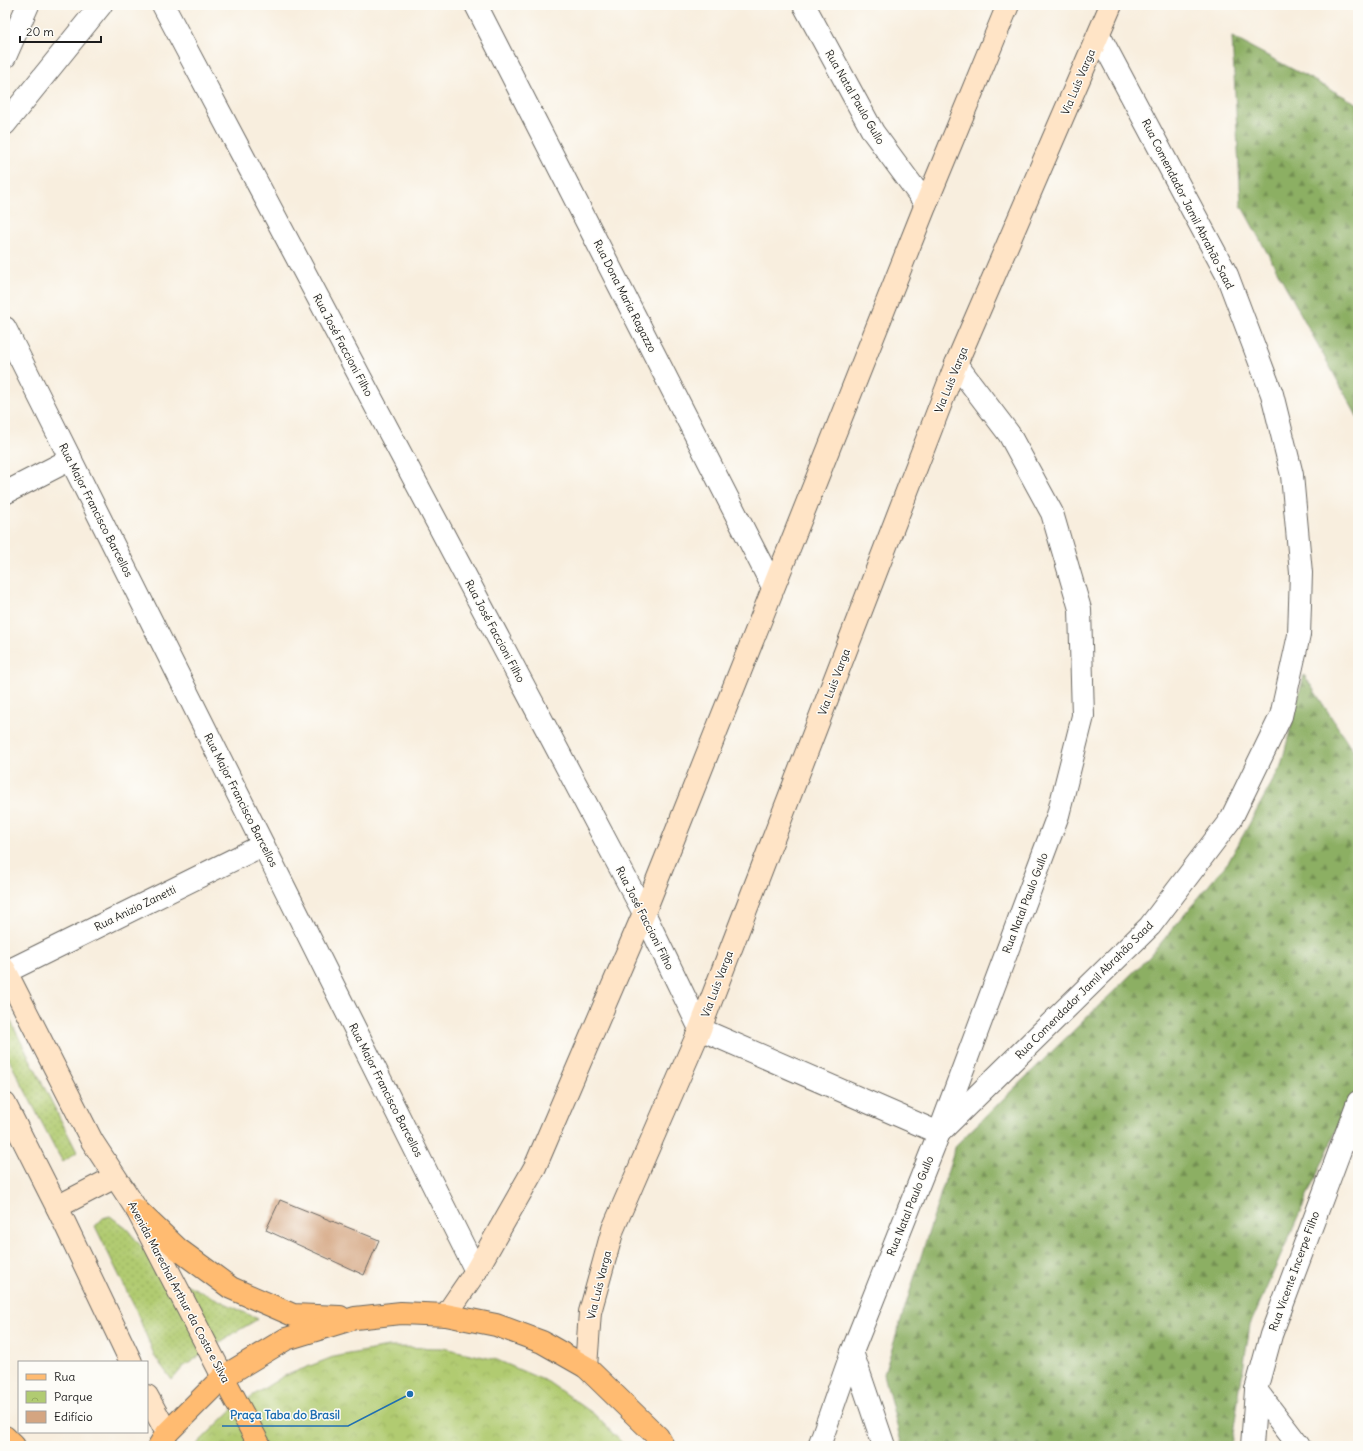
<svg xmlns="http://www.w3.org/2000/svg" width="1363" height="1451" font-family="Delius,sans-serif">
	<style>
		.grass { fill: url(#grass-dots); stroke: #667446 }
		.forest { fill: url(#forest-firs); stroke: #546640 }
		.park { fill: url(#park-crowns); stroke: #667446 }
		.building { fill: #d4a581 }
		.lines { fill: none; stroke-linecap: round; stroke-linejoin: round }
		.minor-casing { stroke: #696660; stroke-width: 24 }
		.tertiary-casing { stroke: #696660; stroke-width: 24 }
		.secondary-casing { stroke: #696660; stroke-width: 24 }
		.primary-casing { stroke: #696660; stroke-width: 24 }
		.minor { stroke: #fff; stroke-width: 22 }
		.tertiary { stroke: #fff; stroke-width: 22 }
		.secondary { stroke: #ffe4c6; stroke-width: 22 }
		.primary { stroke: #ffbb71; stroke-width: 22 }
		.labels { text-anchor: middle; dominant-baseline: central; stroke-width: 3; stroke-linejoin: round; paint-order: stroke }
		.street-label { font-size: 11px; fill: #1c1c1c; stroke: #fdfcf7 }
		.leader { fill: none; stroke: #1f6fb2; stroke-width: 1.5 }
		.callout-dot { fill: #1f6fb2; stroke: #fdfcf7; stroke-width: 1.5 }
		.callout-label { font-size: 12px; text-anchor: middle; font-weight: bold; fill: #1f6fb2; stroke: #fdfcf7; stroke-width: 3; stroke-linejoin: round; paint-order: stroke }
	</style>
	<defs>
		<pattern id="grass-dots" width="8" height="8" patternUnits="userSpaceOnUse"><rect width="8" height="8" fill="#b1cb71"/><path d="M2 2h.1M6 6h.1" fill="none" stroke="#98ae61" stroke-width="1.8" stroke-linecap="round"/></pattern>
		<pattern id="forest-firs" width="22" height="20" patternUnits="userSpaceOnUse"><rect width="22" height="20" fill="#8caf63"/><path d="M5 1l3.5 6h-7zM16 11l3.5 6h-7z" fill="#728e51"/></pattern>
		<pattern id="park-crowns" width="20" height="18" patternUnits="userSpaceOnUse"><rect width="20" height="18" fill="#b1cb71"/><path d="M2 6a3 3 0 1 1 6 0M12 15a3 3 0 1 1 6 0" fill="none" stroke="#98ae61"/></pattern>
	</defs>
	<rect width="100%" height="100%" fill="#fdfcf7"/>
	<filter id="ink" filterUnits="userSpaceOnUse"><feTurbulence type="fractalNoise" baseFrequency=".025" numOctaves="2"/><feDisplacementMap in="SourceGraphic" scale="8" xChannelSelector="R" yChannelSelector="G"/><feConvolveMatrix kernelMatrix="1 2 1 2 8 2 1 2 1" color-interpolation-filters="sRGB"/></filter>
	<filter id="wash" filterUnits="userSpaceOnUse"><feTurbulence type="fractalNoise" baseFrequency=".012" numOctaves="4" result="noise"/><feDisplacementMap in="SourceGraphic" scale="16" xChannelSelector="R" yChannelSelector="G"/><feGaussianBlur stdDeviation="0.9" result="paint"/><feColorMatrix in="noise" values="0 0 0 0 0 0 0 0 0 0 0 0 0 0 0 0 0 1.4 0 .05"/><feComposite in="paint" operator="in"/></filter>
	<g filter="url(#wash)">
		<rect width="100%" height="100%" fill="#f8eede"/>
		<g class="grass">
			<path d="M5,1010L77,1152L63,1162L56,1150L5,1052Z"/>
			<path d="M110,1216L127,1229L140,1245L173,1278L258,1319L234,1333L183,1367L172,1380L155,1357L136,1310L95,1226L103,1218Z"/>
		</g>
		<g class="forest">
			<path d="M1232,37L1358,104V418L1241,205Z"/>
			<path d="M1304,675L1358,758V1091L1347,1107L1250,1325L1231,1446H902L884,1374L956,1145L1150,956L1229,861L1281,766Z"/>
		</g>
		<path class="park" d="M388,1347L443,1348L497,1360L548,1382L594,1414L625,1446H195L235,1407L282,1377L333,1357Z"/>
		<g id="blocks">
			<path class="building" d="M280,1200L379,1240L364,1275L266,1230Z"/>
		</g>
	</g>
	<g filter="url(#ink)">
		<use href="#blocks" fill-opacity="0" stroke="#696660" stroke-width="1"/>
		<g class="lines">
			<defs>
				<g id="minor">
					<path d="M163,5L644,913L700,1029L939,1133L1150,926L1231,819L1281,716L1299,635L1301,573L1292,475L1272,394L1227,275L1099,35"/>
					<path d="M476,5L773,587"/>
					<path d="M804,5L873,132L926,204"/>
					<path d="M5,57L28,5"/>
					<path d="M5,328L476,1271"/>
					<path d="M5,493L71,459"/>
					<path d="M6,972L263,845"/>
					<path d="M852,1352L884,1446"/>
					<path d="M1256,1390L1299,1446"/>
					<path d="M819,1446L852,1352L939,1133L1058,815L1083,716L1080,609L1052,513L1009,434L956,364"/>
					<path d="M1252,1446L1256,1390L1271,1335L1358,1102"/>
				</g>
				<path id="tertiary" d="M5,124L101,5"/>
				<g id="secondary">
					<path d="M5,970L92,1141L137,1210L223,1377"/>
					<path d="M5,1104L57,1207L131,1362"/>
					<path d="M57,1207L115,1177"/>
					<path d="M446,1315L476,1271L535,1167L644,913L926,204L1008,5"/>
					<path d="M586,1367L590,1312L613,1229L700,1029L956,364L1111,5"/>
					<path d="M147,1396L167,1433"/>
				</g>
				<g id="primary">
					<path d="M137,1210L178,1249L231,1288L293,1315L340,1317"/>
					<path d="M223,1377L260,1446"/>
					<path d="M5,1437L14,1446"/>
					<path d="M159,1446L167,1433L223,1377L286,1339L355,1318L401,1313L446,1315L496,1325L542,1342L586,1367L658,1437L663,1446"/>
				</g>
			</defs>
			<use href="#minor" class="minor-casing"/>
			<use href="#tertiary" class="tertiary-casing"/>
			<use href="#secondary" class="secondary-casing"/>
			<use href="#primary" class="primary-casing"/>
			<use href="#minor" class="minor"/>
			<use href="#tertiary" class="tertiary"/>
			<use href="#secondary" class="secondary"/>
			<use href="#primary" class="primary"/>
		</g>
	</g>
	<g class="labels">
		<g class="street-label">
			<text transform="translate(1078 82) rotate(-67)">Via Luís Varga</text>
			<text transform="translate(855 97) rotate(60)">Rua Natal Paulo Gullo</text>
			<text transform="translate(1188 204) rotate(63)">Rua Comendador Jamil Abrahão Saad</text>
			<text transform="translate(625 296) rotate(63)">Rua Dona Maria Ragazzo</text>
			<text transform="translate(343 345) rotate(62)">Rua José Faccioni Filho</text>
			<text transform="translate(951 380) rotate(-68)">Via Luís Varga</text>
			<text transform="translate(96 510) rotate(63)">Rua Major Francisco Barcellos</text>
			<text transform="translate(495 631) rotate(62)">Rua José Faccioni Filho</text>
			<text transform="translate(834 682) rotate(-69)">Via Luís Varga</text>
			<text transform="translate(241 800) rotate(63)">Rua Major Francisco Barcellos</text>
			<text transform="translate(1025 903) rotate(-69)">Rua Natal Paulo Gullo</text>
			<text transform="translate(135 908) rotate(-26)">Rua Anizio Zanetti</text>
			<text transform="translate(645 918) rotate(63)">Rua José Faccioni Filho</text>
			<text transform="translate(717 984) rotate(-69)">Via Luís Varga</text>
			<text transform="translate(1084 990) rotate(-45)">Rua Comendador Jamil Abrahão Saad</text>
			<text transform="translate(386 1090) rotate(63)">Rua Major Francisco Barcellos</text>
			<text transform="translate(910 1206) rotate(-68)">Rua Natal Paulo Gullo</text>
			<text transform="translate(1294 1271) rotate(-70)">Rua Vicente Incerpe Filho</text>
			<text transform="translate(599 1285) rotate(-76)">Via Luís Varga</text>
			<text transform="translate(179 1292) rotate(62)">Avenida Marechal Arthur da Costa e Silva</text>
		</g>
	</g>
	<path class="leader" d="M410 1394L348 1426H222"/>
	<circle class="callout-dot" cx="410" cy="1394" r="4"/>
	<g class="callout-label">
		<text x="285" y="1419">Praça Taba do Brasil</text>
	</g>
	<rect width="1363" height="1451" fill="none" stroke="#fdfcf7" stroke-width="20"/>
	<rect x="18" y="1361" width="130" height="72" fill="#fdfcf7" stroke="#a3a29f"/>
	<rect x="26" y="1374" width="20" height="6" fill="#ffbb71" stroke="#a3a29f"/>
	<text x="54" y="1381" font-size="12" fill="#1c1c1c">Rua</text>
	<rect x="26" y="1391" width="20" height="12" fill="url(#park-crowns)" stroke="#a3a29f"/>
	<text x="54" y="1401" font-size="12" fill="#1c1c1c">Parque</text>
	<rect x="26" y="1411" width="20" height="12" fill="#d4a581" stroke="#a3a29f"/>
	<text x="54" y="1421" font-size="12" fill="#1c1c1c">Edifício</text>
	<path d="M20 36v6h81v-6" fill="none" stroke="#1c1c1c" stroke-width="2"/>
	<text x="26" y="36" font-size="12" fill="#1c1c1c" stroke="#fdfcf7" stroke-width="3" paint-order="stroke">20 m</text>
</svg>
